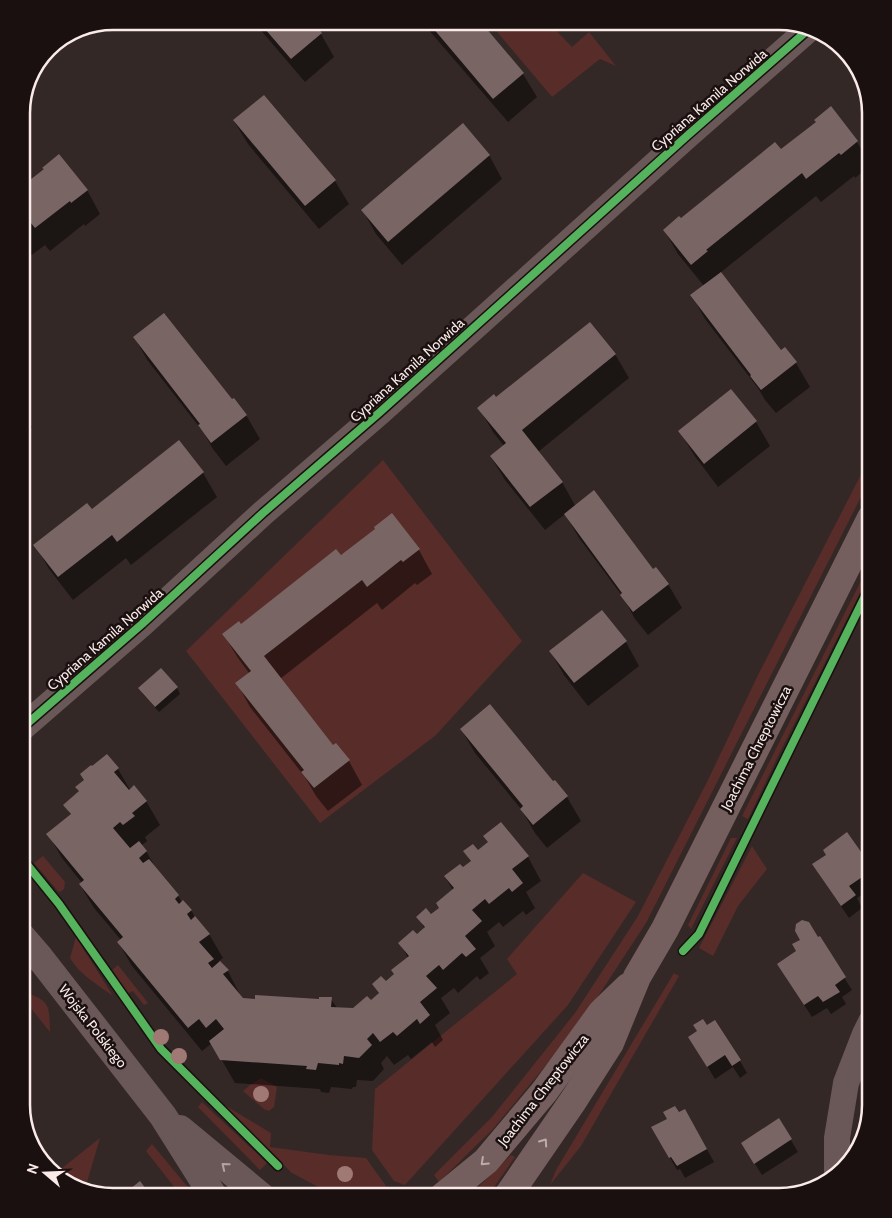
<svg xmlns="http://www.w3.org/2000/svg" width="892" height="1218" font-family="Cabin,sans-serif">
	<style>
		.green { fill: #572c29 }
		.shadow { fill: #0007 }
		.building { fill: #796564 }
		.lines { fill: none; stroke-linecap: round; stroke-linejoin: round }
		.minor { stroke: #695857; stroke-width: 26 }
		.tertiary { stroke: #695857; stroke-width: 28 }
		.primary { stroke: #755f5e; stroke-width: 28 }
		.cycleway-casing { stroke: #1a100f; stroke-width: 11 }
		.cycleway { stroke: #56b35d; stroke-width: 8 }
		.tree { fill: #a07874 }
		.oneway { stroke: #beacaa }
		.oneway2 { stroke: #b2a2a0 }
		.labels { text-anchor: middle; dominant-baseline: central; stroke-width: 5; stroke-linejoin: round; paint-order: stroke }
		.street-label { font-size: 14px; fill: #faebe9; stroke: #1a100f }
		.rim { fill: none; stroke: #faebe9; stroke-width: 2.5 }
	</style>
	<rect width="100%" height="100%" fill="#342827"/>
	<g class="green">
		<path d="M488,21H547L572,47L589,32L616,66L600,59L552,97Z"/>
		<path d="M871,455V477L646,923L580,1024L493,1129L439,1182L434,1175L492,1117L575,1013L638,916L707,782L758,675Z"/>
		<path d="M383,460L522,641L435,736L320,823L186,651Z"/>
		<path d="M871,561V571L778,756L748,819L742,816Z"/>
		<path d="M731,838H737L691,929L688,925Z"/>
		<path d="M752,846L767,869L738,906L713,956L699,948Z"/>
		<path d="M43,856L65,882L64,889L60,892L58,891L34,863Z"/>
		<path d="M583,873L636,902L568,1005L405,1185L394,1181L372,1150L375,1089L517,974L507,959Z"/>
		<path d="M76,937L113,996C98,985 79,974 70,958Z"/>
		<path d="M118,965L148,1003L144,1005L133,991L126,994L110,972Z"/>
		<path d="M674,973L679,976L581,1146L550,1185L556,1170Z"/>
		<path d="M29,994C52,1001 49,1011 50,1032L21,996Z"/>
		<path d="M261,1078L277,1087L274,1107L269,1111L264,1109L243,1091L250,1085Z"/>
		<path d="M202,1102L267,1163L260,1170L198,1107Z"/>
		<path d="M221,1103L271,1133L270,1147L329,1155L366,1158L386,1186L383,1192L354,1194L322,1189L292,1173Z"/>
		<path d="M100,1138L87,1182L79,1188L67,1184L56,1173Z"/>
		<path d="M152,1144L196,1197H182L146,1151Z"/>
		<path d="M511,1155L515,1157L487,1197H468Z"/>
	</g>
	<g class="shadow">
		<path d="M253,21H310L321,34L334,57L305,82Z"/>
		<path d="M421,21H479L523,74L537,97L508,122Z"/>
		<path d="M234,121L335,181L349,204L319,229L248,144Z"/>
		<path d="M857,142L871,165L855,178L854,176L821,202L816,196L720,273L781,352L785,349L796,363L810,387L776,413L765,400L758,388L705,319L692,296L704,286L678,254L664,230L781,151Z"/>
		<path d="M489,155L502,179L402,265L376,234L363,211Z"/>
		<path d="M21,189L87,190L100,214L85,226L84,224L50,251L45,245L21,263Z"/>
		<path d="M134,337L231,401L246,415L260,439L226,466L213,449L204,433L148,361Z"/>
		<path d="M615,354L629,378L538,452L562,482L576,507L653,570L668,584L682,608L648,635L635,619L623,597L579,538L565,514L545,530L505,480L491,457L504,446L493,432L479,408L496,399Z"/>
		<path d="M21,409L32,427L21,435Z"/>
		<path d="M756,422L770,446L718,487L694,455L680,432Z"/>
		<path d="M179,442L203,473L217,497L131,565L126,558L73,600L49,569L35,545L92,511Z"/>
		<path d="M419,550L432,574L417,585L415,583L382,610L377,603L280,679L333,747L336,745L349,761L362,785L328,811L316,796L305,777L250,707L237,683L249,673L238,658L224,635L241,626L341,557Z"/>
		<path d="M602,611L626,642L639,666L588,706L564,675L550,651Z"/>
		<path d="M140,688H177L180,694L159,712L143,694Z"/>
		<path d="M461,729L553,782L555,781L567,797L581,821L547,848L535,833L521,809L475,753Z"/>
		<path d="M118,769L130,790L146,801L160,825L145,837L147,841L141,846L146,851L157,870L178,896L182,902L191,910L196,919L209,934L223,958L219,961L228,971L242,999L320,1001L331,999L337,1008L353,1009L371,1002L380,995L373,984L385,983L395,975L408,958L400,943L417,936L425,929L418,917L431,916L440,908L453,890L445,877L462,869L471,862L465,851L528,857L541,881L526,892L535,908L526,915L523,911L503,927L499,922L487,932L495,946L480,958L489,973L480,980L477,976L458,993L454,988L441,998L450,1013L435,1025L443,1040L435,1047L432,1042L411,1059L408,1055L394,1065L387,1056L381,1063L384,1069L373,1081L357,1080L356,1087H353L352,1089L331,1087L329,1093L321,1092L320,1089L235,1083L212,1043L202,1051L132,966L118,942L121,940L94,908L80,885L82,883L62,858L48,834L71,815L65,805Z"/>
		<path d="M814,864L871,868V889L857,898L862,908L849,918L821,877Z"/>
		<path d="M819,938L852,990L842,997L846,1004L831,1014L827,1008L812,1017L786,977Z"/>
		<path d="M690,1038L740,1061L747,1073L740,1078L733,1067L715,1079Z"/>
		<path d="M685,1110L714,1162L685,1178L680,1169L677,1170L653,1128Z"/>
		<path d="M779,1120L798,1152L762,1175L750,1156Z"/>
	</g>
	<g class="building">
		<path d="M258,21H312L322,33L291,59Z"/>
		<path d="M427,21H480L524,73L493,99Z"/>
		<path d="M264,95L336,180L305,206L233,120Z"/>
		<path d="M831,106L858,141L841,155L839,153L806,179L802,173L706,250L708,251L691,265L663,230L679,216L681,218L775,142L781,149L816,122L814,120Z"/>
		<path d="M463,123L490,155L388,242L361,210Z"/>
		<path d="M59,154L88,190L71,203L70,201L35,228L30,222L21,229V187L44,169L42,168Z"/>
		<path d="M721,272L781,350L785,347L797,362L761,390L750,376L751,375L690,295Z"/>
		<path d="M164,313L232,399L234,398L247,415L211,443L198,425L200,424L133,337Z"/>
		<path d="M590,322L616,354L522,430L563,482L530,507L490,456L506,443L477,408L494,394L496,397Z"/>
		<path d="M731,389L757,421L704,464L678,431Z"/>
		<path d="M179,440L204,472L117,542L112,535L58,577L33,545L87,503L92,509Z"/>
		<path d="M594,490L653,569L656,567L669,584L633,612L620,595L622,593L564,514Z"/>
		<path d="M392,513L420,549L403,562L401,560L367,587L362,580L264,656L333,745L336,743L350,760L314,788L301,772L304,770L235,683L251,671L222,634L239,621L241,624L336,549L341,555L375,529L374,527Z"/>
		<path d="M602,610L627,641L574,683L549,651Z"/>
		<path d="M161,668L178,687L155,707L138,688Z"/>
		<path d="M490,704L553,781L555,780L568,796L533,825L520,809L523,806L460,729Z"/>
		<path d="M107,754L119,768L114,772L129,790L134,785L147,801L132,813L135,816L123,825L120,822L113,828L130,848L139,841L147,851L139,858L143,863L149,859L179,895L175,899L179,904L183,900L192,910L187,914L191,920L195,916L210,934L199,942L214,959L208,963L212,968L220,961L229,970L223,974L243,998L255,999V995L319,999V997H332L331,1007L353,1008L367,996L371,1000L379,993L372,984L381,976L386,981L394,974L391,970L409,956L398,943L413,930L417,934L425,927L416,917L426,908L431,914L439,908L436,903L454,888L444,876L460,864L463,867L471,861L463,851L473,844L478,850L488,842L483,836L501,822L529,856L512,869L523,883L512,892L509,888L489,904L485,899L472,910L482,921L465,936L476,949L466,957L462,953L443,970L439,965L426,976L437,988L420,1002L430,1015L420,1024L417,1019L397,1036L393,1032L380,1042L373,1033L367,1039L372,1045L359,1058L344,1056L343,1064L339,1063V1065L318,1063L316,1070L306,1069L307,1066L220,1060L209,1041L224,1029L216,1019L206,1028L199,1019L188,1028L117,942L123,937L79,884L84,880L46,834L71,814L63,805L79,791L75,787L84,780L80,774L91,765L92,766Z"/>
		<path d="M847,832L871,866V871L849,886L856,895L841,906L812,864L826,855L823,850Z"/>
		<path d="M802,920L809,922L818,937L820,936L846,977L835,985L840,992L823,1002L818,996L804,1005L777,964L796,951L792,944L800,940L795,931L796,924Z"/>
		<path d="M703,1019L707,1025L715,1020L741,1060L732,1066L725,1055L707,1067L688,1037L697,1031L693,1025Z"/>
		<path d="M675,1106L679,1112L685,1109L707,1149L677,1166L671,1157L669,1158L651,1127L667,1119L663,1112Z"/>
		<path d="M779,1118L792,1139L754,1164L741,1143Z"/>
		<path d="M140,1181L152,1197H120Z"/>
		<path d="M689,1188L695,1197H675Z"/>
	</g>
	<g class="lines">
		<g class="minor">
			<path d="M21,729L142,624L263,513L380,412L688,135L809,29"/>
			<path d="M837,1172V1138L846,1083L865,1034L871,1022"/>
		</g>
		<g class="tertiary">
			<path d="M21,936L40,958L163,1116L214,1197"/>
			<path d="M180,1129L262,1197"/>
		</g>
		<g class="primary">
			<path d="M442,1197L486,1161L544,1092L602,1012L628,987"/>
			<path d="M507,1197L573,1101L610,1043L637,977L665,929L871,518"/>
		</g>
		<defs>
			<g id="cycleway">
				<path d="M21,729L142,624L263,513L380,412L688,135L809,29"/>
				<path d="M21,857L59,904L161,1049L278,1166"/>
				<path d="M683,951L699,934L871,584"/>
			</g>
		</defs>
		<use href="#cycleway" class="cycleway-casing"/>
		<use href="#cycleway" class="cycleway"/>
	</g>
	<g class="tree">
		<circle cx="161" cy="1037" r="8"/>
		<circle cx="179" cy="1056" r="8"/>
		<circle cx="261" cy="1094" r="8"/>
		<circle cx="345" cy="1174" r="8"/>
	</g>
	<defs><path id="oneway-chevron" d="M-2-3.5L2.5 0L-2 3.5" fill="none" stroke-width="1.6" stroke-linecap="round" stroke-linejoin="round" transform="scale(1.25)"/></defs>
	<g class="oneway">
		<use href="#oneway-chevron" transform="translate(544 1142) rotate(-55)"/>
		<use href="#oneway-chevron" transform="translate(484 1162) rotate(137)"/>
	</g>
	<use class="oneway2" href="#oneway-chevron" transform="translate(225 1166) rotate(-141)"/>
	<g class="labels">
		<g class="street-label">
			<text transform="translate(709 100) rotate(-41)">Cypriana Kamila Norwida</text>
			<text transform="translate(407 370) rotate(-42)">Cypriana Kamila Norwida</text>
			<text transform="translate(105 639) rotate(-41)">Cypriana Kamila Norwida</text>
			<text transform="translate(756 748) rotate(-63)">Joachima Chreptowicza</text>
			<text transform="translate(93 1026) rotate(52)">Wojska Polskiego</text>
			<text transform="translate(543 1090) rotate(-52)">Joachima Chreptowicza</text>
		</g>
	</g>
	<path d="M0 0H892V1218H0ZM113 30H779A83 83 0 0 1 862 113V1105A83 83 0 0 1 779 1188H113A83 83 0 0 1 30 1105V113A83 83 0 0 1 113 30Z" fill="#1a100f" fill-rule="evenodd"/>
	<path class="rim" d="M113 30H779A83 83 0 0 1 862 113V1105A83 83 0 0 1 779 1188H113A83 83 0 0 1 30 1105V113A83 83 0 0 1 113 30Z"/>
	<g transform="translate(45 1173) rotate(289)" stroke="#1a100f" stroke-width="4" paint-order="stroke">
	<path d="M0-4L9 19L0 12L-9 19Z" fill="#faebe9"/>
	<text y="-8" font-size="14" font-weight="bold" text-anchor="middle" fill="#faebe9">N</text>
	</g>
</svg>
